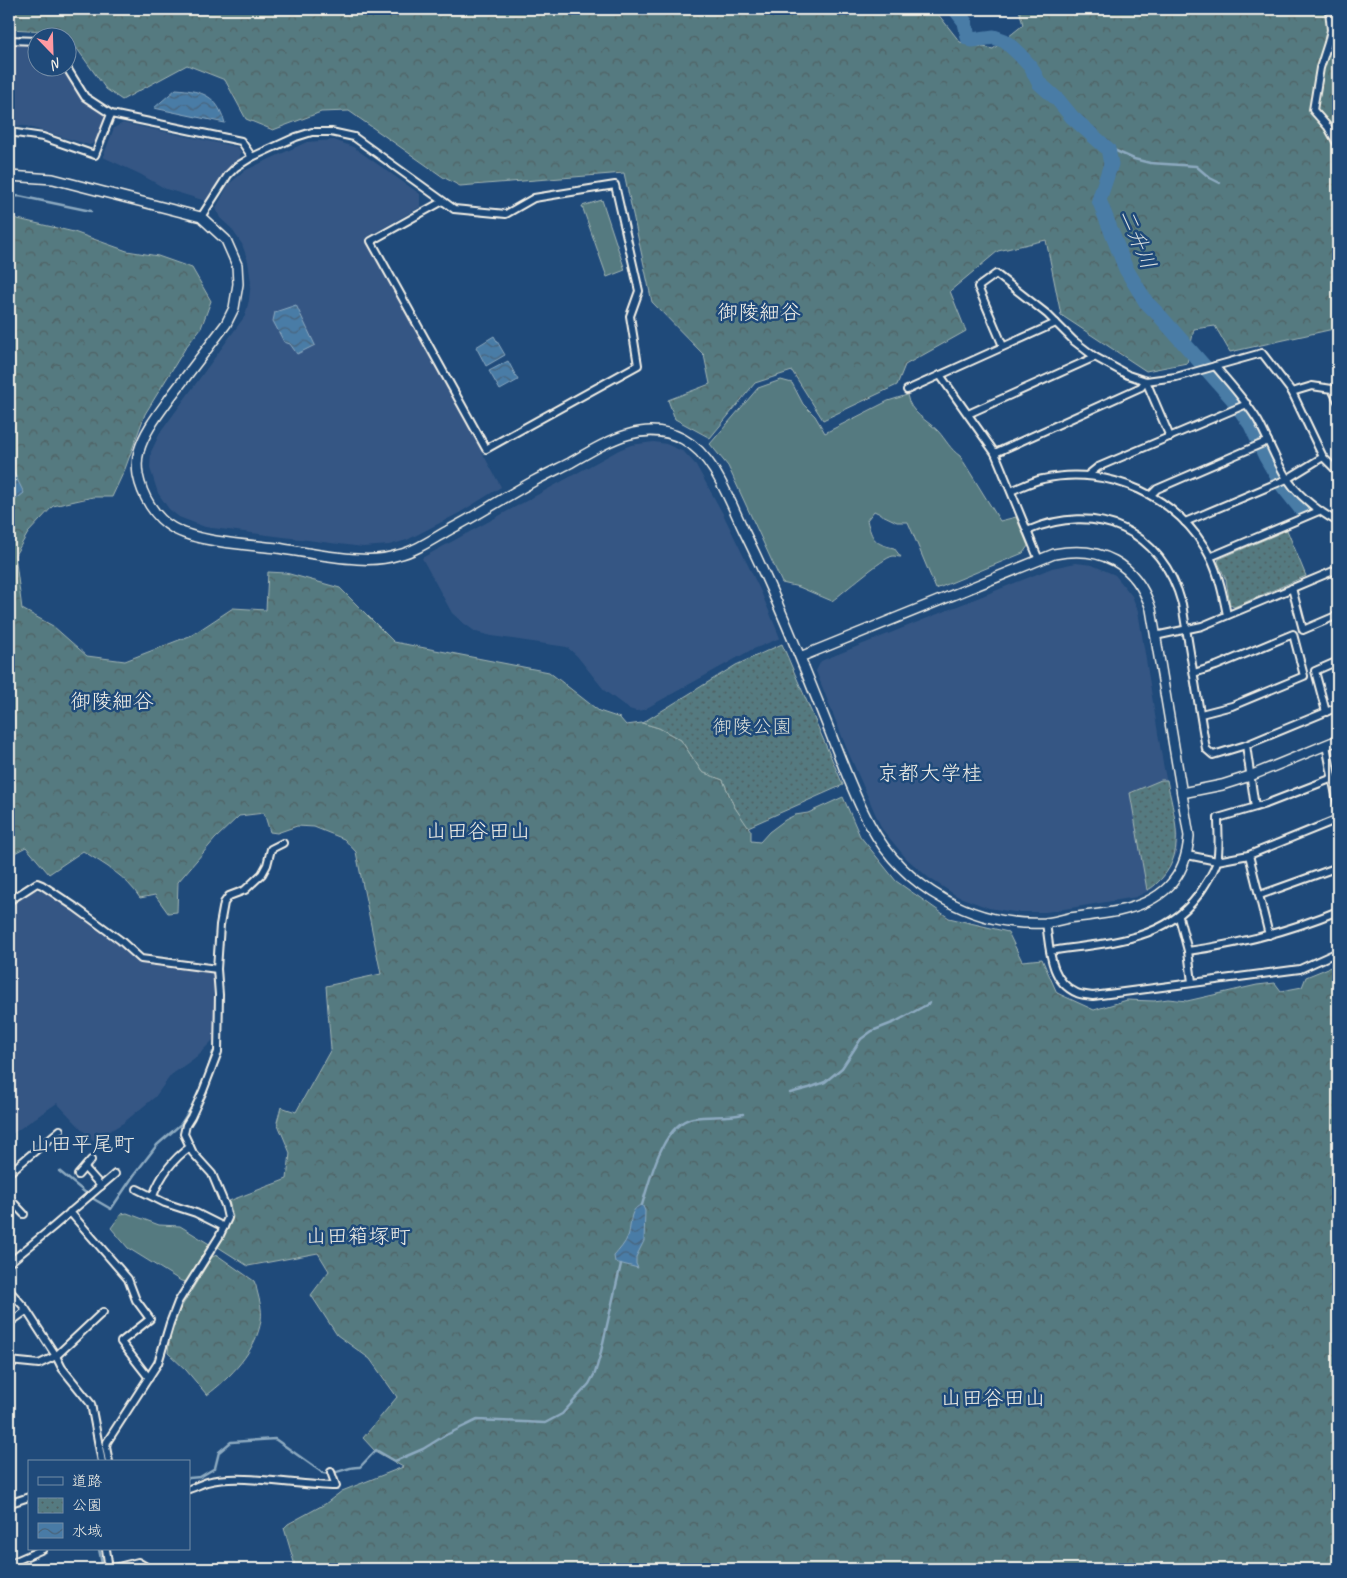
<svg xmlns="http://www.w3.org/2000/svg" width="1347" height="1578" font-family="Caveat,'Klee One',sans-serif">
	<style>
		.built { fill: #365784 }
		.grass { fill: #557a80; stroke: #a4b6b4 }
		.forest { fill: url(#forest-crowns); stroke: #a4b6b4 }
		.park { fill: url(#park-dots); stroke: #a4b6b4 }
		.water { fill: url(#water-waves); stroke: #8daac0 }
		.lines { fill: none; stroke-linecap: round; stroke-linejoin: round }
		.stream { stroke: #8daac0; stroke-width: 2.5 }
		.river { stroke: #497ba6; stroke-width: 15 }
		.street-casing { stroke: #f4f1e8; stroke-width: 10 }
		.secondary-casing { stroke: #f4f1e8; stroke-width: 12 }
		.street { stroke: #1f4a7a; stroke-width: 6 }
		.secondary { stroke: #1f4a7a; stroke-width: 9 }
		.labels { text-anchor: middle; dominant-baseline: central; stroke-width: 5; stroke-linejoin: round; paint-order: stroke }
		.park-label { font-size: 20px; fill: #dcdfd8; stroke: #1f4a7a }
		.water-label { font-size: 21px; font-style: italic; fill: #dadfde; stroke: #1f4a7a }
		.neighbourhood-label { font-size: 21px; fill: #f4f1e8; stroke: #1f4a7a }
	</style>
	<defs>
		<pattern id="forest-crowns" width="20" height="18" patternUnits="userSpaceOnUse" patternTransform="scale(1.25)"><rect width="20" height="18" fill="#557a80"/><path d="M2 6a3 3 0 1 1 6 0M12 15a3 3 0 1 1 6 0" fill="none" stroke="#4f6163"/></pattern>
		<pattern id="park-dots" width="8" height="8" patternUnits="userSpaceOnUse" patternTransform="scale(1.25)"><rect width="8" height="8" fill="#557a80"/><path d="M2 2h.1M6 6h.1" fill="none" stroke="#4f6163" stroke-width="1.8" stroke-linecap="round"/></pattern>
		<pattern id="water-waves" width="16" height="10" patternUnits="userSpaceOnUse" patternTransform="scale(1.25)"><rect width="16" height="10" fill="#497ba6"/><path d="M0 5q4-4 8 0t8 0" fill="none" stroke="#49647b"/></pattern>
	</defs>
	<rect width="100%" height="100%" fill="#1f4a7a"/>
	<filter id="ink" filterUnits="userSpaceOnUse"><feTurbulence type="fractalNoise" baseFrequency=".02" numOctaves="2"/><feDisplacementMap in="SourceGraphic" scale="10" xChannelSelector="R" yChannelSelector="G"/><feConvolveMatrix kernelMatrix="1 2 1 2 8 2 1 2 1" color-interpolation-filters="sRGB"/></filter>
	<g filter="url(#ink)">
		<g class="built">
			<path d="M9,44H37L38,68H63L81,99L103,113L106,120L97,142L89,145L26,126L9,125Z"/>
			<path d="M123,123L237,147L241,152L239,161L222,175L206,201L166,189L140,174L103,157L114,128Z"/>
			<path d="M334,140L353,147L420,194V207L365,238L501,487L459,513L407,540L389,545L363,547L205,527L179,517L169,509L158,493L150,468L151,452L160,433L245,316L249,300L251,282L248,261L242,244L231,228L220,218L216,208L222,197L229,184L246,170L307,142Z"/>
			<path d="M654,442L666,444L684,452L696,465L723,514L761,592L780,638L751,650L643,710L636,711L629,709L605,691L577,656L567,647L492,636L476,632L462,622L452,613L422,558L619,450L631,445Z"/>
			<path d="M1076,563L1092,565L1115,575L1132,596L1138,611L1163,764L1178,836L1177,853L1164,877L1152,889L1136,897L1046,912H1014L989,908L957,896L929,878L906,858L882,829L847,749L816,671L821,661L1052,568Z"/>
			<path d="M34,890L42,891L71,909L106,933L137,960L213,970L215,1038L196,1057L171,1075L155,1097L123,1123L93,1141L57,1103L9,1136V905Z"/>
		</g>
		<g class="grass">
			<path d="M602,200L625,270L607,277L582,206Z"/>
			<path d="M781,380L792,383L803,404L815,416L825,433L888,401L907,395C910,413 927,420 938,431C946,440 950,449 960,456L1000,521L1016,517L1028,546L1023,553L936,589L908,522H897L874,511L867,520C872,540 875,544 894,548L901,557C898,557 895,556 893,556C882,558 844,592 832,601L799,587L782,583L728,466L710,444L758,388Z"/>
			<path d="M127,1213L159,1225L180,1226L211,1245L186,1282L181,1281L128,1248L111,1228L121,1214Z"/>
		</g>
		<g class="forest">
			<path d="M9,9H934L960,42L993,49L1023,25L1019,9H1338V328L1230,352L1215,326L1194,329L1187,363L1146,371L1061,315L1046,240L998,251L950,291L966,331L905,365L897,385L823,420L792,371L755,383L710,438L675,419L668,400L710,384L704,355L652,302L624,173L460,186L443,177L349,111L321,112L273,130L246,119L225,80L187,65L122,100L106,89L65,32L9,29Z"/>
			<path d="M9,217L74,232L127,251L158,256L192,268L211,301L201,328L186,347L145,414L125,469L112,497H93L53,506L28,533L15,555L22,609L53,626L87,656L125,661L192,635L233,608L266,610L268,572L286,573L340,588L394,642L549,672L599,711L620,718L626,725L642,723L659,728L681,740L702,772L723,780L734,806L751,831V841L760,842L769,832L785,820L795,815L808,813L843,797L860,836L896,881L949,918L1008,932L1022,961L1042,959L1057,993L1094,1010L1127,1000L1154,1001L1168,999L1187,1001L1257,985L1275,983L1281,991L1302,987L1306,977L1338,964V1569H296L284,1528L288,1524L325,1504L342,1491L403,1467L375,1451L363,1438L397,1397L370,1359L337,1335L311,1295L329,1271L318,1253L248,1266L218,1247L233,1217L229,1201L287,1179L290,1153L277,1122L281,1107L296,1112L331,1049L326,986L381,974L356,852L344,839L314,827L297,826L277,833L270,832L264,813L239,816L215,839L178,882L177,912L168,913L155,895L140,898C126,876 105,865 83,851L49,874L26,847L9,856Z"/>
			<path d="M217,1255L254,1281L256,1286C258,1296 263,1309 261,1320C257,1350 230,1378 207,1395L186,1370L168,1353L170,1333L179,1311L212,1257Z"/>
		</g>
		<g class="park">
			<path d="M1287,530L1306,576L1234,607L1230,605L1226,580L1218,562L1219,559Z"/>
			<path d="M782,644L843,785L748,827L734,806L723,780L702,772L681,740L659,728L642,723L736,665Z"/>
			<path d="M1161,780H1167C1173,813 1187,850 1162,878C1158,882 1153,888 1147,890L1130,793Z"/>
		</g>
		<g class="water">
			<path d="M176,89C204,91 217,96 225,123L154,108Z"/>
			<path d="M296,305L315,345L297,354L290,344L284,342L273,321L275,312Z"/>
			<path d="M494,336L505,355L486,366L476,347Z"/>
			<path d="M508,361L518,380L500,390L489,371Z"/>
			<path d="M12,469L24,493L9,505V472Z"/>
			<path d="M641,1205L643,1206L645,1211L644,1241L636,1257V1264L638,1268L615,1262L614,1256C619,1250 625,1244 628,1236C632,1225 628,1210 641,1205Z"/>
		</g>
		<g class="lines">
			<g class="stream">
				<path d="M1105,146L1134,159L1150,163L1196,166L1210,178L1220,183"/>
				<path d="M9,197L19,196L91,211"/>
				<path d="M207,1072L213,1052"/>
				<path d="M790,1093L809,1088L825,1082L842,1068L861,1039L872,1031L895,1022L930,1003"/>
				<path d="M196,1100L203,1082"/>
				<path d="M9,1158L12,1163"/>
				<path d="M59,1171L92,1198L111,1209L134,1175L157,1145L181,1124L193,1105"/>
				<path d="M642,1205C650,1180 662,1124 693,1118C709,1115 726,1118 743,1114"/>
				<path d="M189,1478L200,1477L215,1468L219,1452L231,1442L275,1439L323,1473C336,1476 346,1466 360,1467L376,1450L395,1461L423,1449L444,1436L477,1420L545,1423L562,1414L589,1384L595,1373L600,1356L621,1264"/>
				<path d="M99,1549L103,1569"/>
			</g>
			<path class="river" d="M955,9L965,22L968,38L972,40L994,37L1005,41L1019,54L1031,67L1039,83L1058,100L1072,117L1108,149L1111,164L1099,200L1126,269L1146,302L1159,315L1232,398L1251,425L1266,457L1283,486L1302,510"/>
			<defs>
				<g id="street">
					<path d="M1329,9L1331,30L1328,43L1320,68L1313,110L1328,127L1338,145"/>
					<path d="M9,40L38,41"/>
					<path d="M67,68L85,97L111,114L241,141L252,157"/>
					<path d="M9,132L43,137L95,155L111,114"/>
					<path d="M201,217L228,175L236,167L252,157L296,137L312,132H331L354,137L443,201L454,209L506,214L534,198L615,185L639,291L630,316L638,365L486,449L371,241L443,201"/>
					<path d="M1003,346L978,287L996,274L1047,314L1074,341L1095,357L1128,375L1146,381L1176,377L1262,353L1292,392L1323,457L1338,472"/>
					<path d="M1215,366C1230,384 1246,401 1258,421C1268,439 1275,459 1286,477C1299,497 1318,511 1338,522"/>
					<path d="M940,375L995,453L1039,560"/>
					<path d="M1146,381L1170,437"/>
					<path d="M907,390L1056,323"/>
					<path d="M1292,392L1312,386L1332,389L1338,401"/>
					<path d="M968,414L1095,357"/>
					<path d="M995,453L1141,387L1146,381"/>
					<path d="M1088,475L1098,467L1247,404"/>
					<path d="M1011,491C1021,487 1032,481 1043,479C1108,464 1180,497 1210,557C1219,575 1223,595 1227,615"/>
					<path d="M1151,495L1157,489L1268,441"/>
					<path d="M1185,522L1287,479L1323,457"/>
					<path d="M1027,531C1097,501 1162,530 1182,604L1206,749L1213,755L1246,745L1338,707"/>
					<path d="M1210,557L1319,511"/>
					<path d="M1292,588L1303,630L1338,615"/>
					<path d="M1155,636L1202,626L1338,569"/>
					<path d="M1194,673L1216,666L1293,634L1304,676L1232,706L1201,714"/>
					<path d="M1326,712L1315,671L1338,661"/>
					<path d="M1246,745L1255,807"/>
					<path d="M1326,745L1338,806"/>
					<path d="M1187,855L1217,861L1249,855L1338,819"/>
					<path d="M1249,855L1269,935"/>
					<path d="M1260,895L1338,867"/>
					<path d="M9,901L37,883L42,885L75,907L120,940L141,959L217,969"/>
					<path d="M1179,917L1188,951L1192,982"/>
					<path d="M1046,923C1050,948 1049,981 1077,993C1081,995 1088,995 1093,996L1300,969L1338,952"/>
					<path d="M1050,951C1107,942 1169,943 1203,888C1208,880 1215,870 1217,861C1220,848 1218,832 1218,818L1266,804L1333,778"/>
					<path d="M1188,951C1240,944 1289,931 1338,911"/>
					<path d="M85,1168L101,1186"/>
					<path d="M9,1173L60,1130"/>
					<path d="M78,1175L91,1160"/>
					<path d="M137,1189L165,1203L196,1213L224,1227"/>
					<path d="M153,1196C160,1177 173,1159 190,1147"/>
					<path d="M9,1198L24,1214"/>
					<path d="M70,1212L128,1279L136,1300L150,1319L121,1342L149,1378"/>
					<path d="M9,1263L53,1227L115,1174"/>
					<path d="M9,1290L25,1308L56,1356L62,1368L91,1404L102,1462"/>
					<path d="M9,1323L26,1311"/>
					<path d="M9,1361L39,1364L56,1356L103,1312"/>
					<path d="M109,1462L106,1447L107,1442L158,1363L170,1323L178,1302L219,1237L228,1218L225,1205L212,1174L193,1153L184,1134L186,1125L191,1117L203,1091L218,1052L219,995L217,969L220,925L224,903L229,896L245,890L262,874L267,865L271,849L283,843"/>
					<path d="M189,1489C195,1487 201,1484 207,1482C242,1473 297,1486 336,1486L331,1472"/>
					<path d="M9,1499L14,1502L29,1497"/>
					<path d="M106,1549L109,1569"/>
					<path d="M9,1564L43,1549"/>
					<path d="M110,1569L138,1562L145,1566L146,1569"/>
				</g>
				<g id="secondary">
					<path d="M9,176L53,179L201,217L226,240L237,265L238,284L234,308L226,324C208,348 190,371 172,395C160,412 145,430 139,451C137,458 137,469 138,475C142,496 155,518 173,528C197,542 248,545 277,548C303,552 331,558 357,559C370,560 386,559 398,555C416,551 433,539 449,530C478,515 505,497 534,481C545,475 558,469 570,463C605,443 643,418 683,439C715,456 729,501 745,533C776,596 802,662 828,727C841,760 853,794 870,825C904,888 974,927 1045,923C1053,922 1061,920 1069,918C1085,916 1102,914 1118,911C1161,902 1186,880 1189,836L1151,609C1136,563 1101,545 1054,554L800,657"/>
					<path d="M1182,793L1222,785L1250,776L1338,740"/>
				</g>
			</defs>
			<use href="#street" class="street-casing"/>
			<use href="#secondary" class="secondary-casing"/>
			<use href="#street" class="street"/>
			<use href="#secondary" class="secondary"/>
		</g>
	</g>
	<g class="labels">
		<g class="park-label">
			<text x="752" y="726">御陵公園</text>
		</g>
		<g class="water-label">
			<text transform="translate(1138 239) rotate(68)">二升川</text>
		</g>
		<g class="neighbourhood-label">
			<text x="759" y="312">御陵細谷</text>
			<text x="112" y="701">御陵細谷</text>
			<text x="930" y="773">京都大学桂</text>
			<text x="478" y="831">山田谷田山</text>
			<text x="82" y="1144">山田平尾町</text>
			<text x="358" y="1236">山田箱塚町</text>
			<text x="993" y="1398">山田谷田山</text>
		</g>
	</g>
	<rect width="1347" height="1578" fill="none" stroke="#1f4a7a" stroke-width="30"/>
	<rect x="15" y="15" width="1317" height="1548" fill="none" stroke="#f4f1e8" stroke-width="2" filter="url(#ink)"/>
	<rect x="28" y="1460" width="162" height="90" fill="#1f4a7a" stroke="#748da6"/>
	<rect x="38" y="1477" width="25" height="8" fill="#1f4a7a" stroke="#748da6"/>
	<text x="72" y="1486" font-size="15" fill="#f4f1e8">道路</text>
	<rect x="38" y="1498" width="25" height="15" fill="url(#park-dots)" stroke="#748da6"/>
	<text x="72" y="1510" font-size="15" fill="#f4f1e8">公園</text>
	<rect x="38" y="1523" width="25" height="15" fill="url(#water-waves)" stroke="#748da6"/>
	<text x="72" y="1536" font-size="15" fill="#f4f1e8">水域</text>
	<g transform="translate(52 52) rotate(157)"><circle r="24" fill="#1f4a7a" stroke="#748da6"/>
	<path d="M0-4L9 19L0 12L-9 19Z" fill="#ff9aa2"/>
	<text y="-8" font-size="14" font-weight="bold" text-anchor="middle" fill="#f4f1e8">N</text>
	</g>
</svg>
